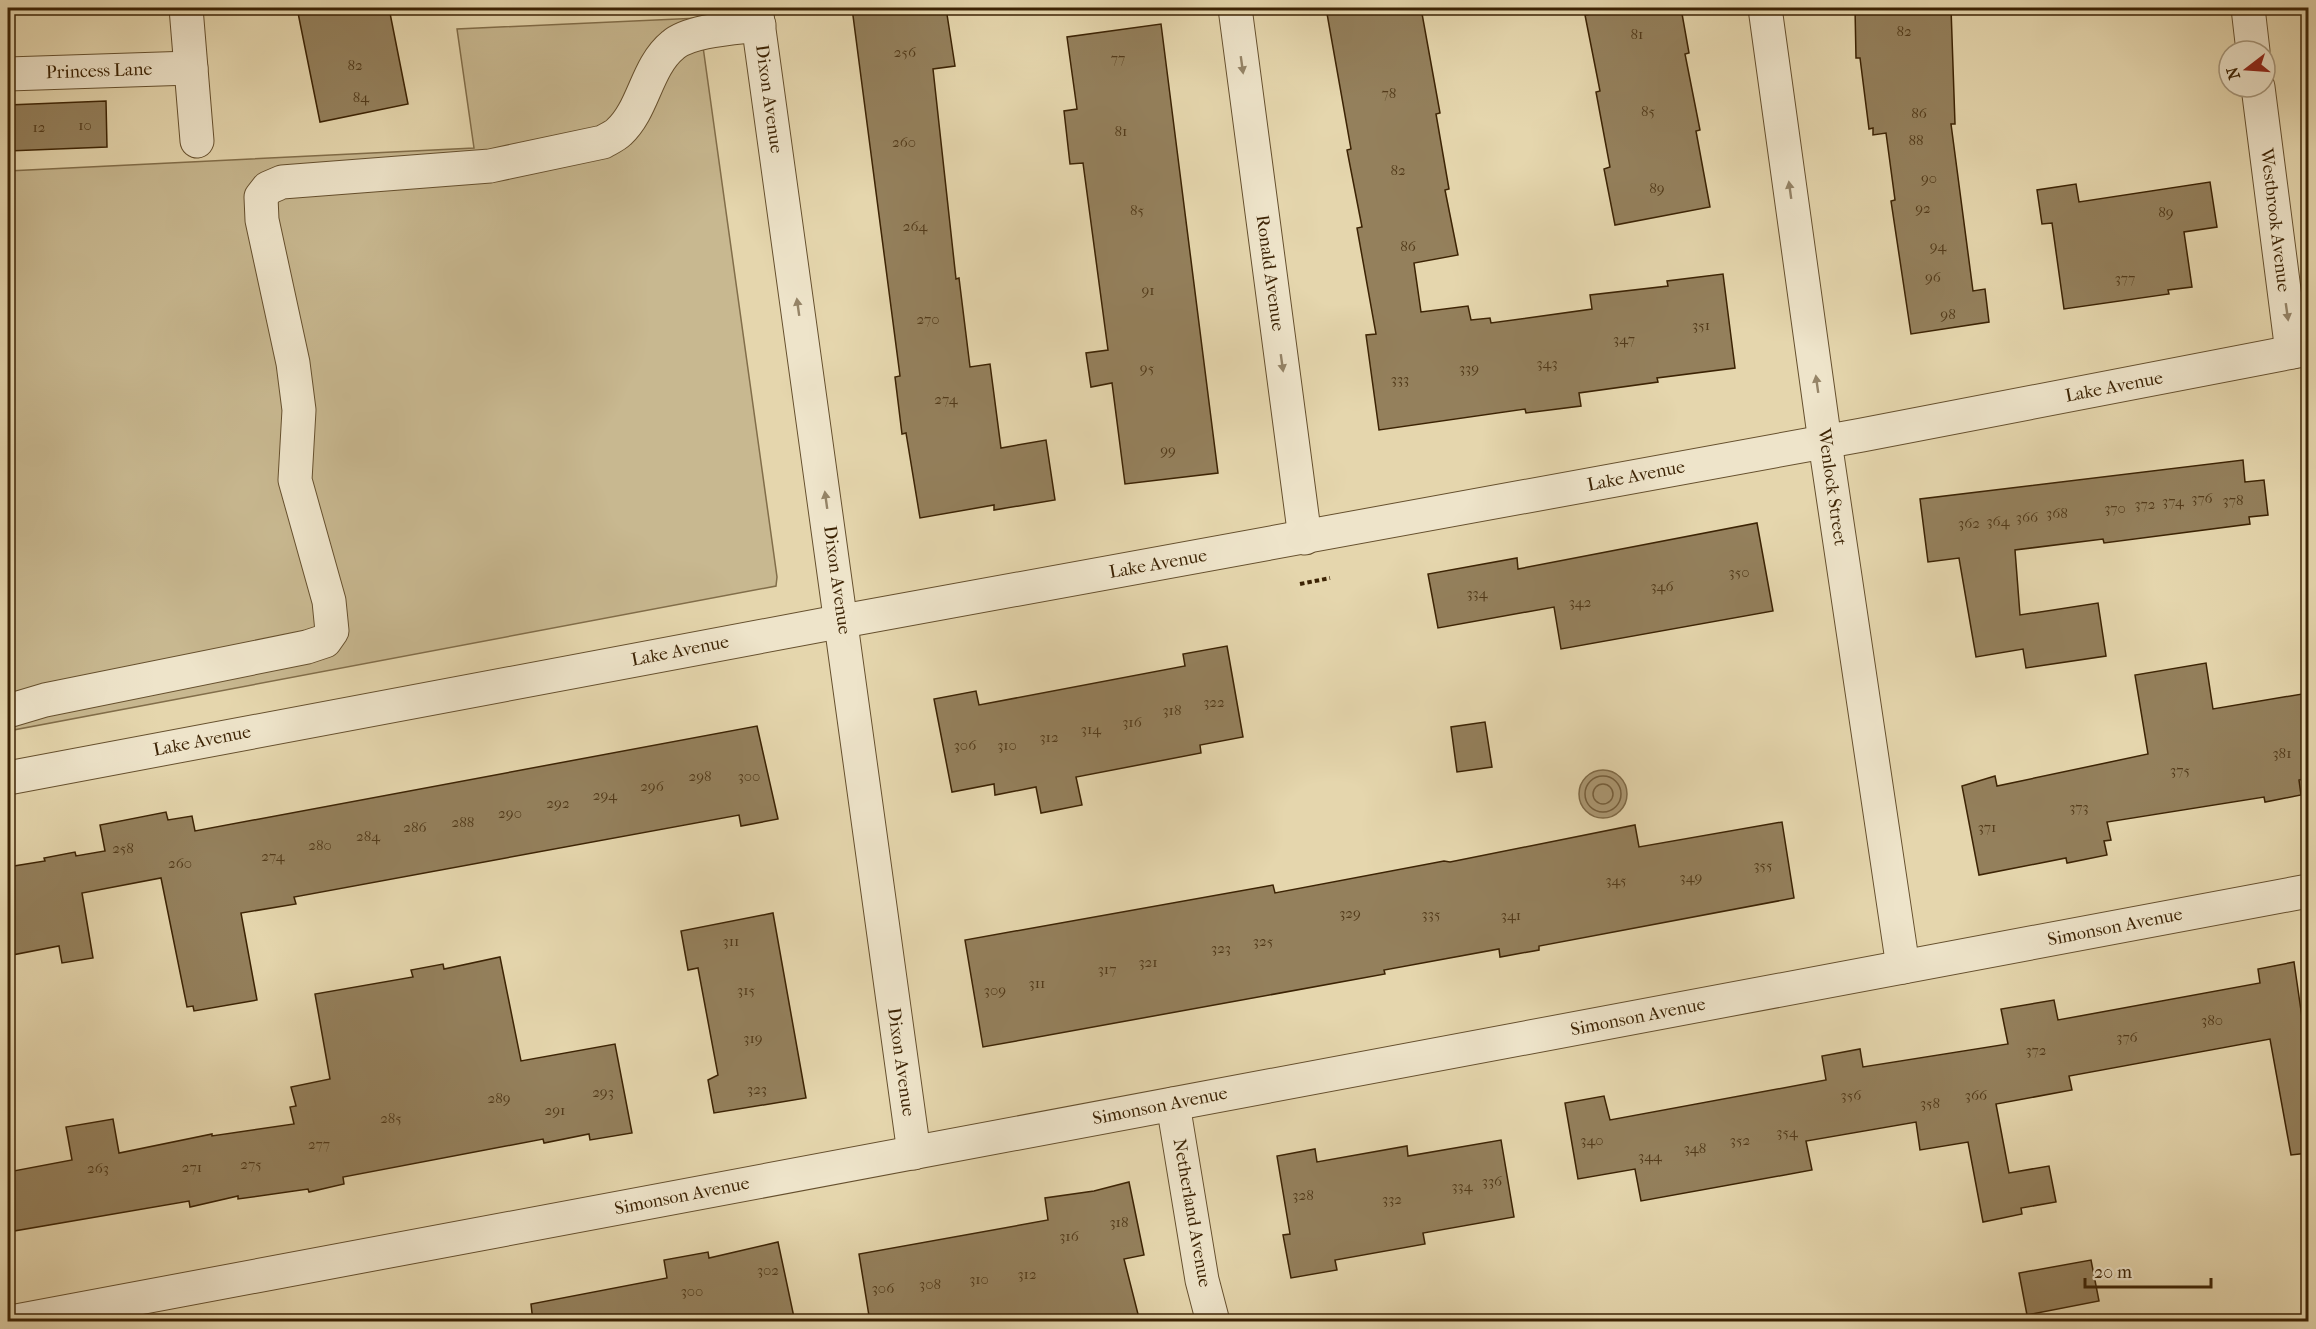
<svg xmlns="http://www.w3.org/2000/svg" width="2316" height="1329" font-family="'IM FELL French Canon',serif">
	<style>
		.green { fill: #c8b890; stroke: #826e4a; stroke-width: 1.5 }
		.water { fill: #ac9974; stroke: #7f6a47; stroke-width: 1.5 }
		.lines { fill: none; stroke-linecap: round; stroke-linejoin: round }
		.shore { stroke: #745e3c; stroke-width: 1.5 }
		.building { fill: #94805c; stroke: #3c2304; stroke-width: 1.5 }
		.minor-casing { stroke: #66502e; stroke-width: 35 }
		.path { stroke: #3c2304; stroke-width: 4; stroke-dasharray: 4.5 3; stroke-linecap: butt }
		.minor { stroke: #eee4ca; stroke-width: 33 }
		.oneway { fill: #958467 }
		.labels { text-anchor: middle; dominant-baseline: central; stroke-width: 4.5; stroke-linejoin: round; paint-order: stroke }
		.number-label { font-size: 15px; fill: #523a1a }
		.street-label { font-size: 18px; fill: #3c2304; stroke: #eee4ca }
	</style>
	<rect width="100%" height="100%" fill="#e5d6ad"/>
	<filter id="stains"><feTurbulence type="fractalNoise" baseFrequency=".00333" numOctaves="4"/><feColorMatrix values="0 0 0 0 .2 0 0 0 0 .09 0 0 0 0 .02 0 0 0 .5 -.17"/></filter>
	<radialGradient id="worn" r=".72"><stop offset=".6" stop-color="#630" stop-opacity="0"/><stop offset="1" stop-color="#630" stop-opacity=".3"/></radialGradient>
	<path class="green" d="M699,18L777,577L776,586L8,731V171L474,148L457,29Z"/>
	<circle class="water" cx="1603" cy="794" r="24"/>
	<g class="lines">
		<g class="shore">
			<circle cx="1603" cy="794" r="18"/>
			<circle cx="1603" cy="794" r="10"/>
		</g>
	</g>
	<g class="building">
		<path d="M297,8H389L408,104L320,122Z"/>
		<path d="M852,8H946L955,66L933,69L956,279L959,278L970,367L990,364L1001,448L1046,440L1055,500L994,510V505L920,518L906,433L902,434L895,377L900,376Z"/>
		<path d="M1326,8H1421L1440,113L1436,114L1449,189L1445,190L1458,255L1414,263L1421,312L1468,306L1471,320L1490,318L1491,323L1592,309L1590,295L1668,286L1667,281L1723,274L1735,368L1657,378L1658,382L1579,393L1581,406L1526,413L1525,409L1379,430L1366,335L1376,334L1357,228L1362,227L1347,150L1351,149Z"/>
		<path d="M1626,8H1681L1689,53L1685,54L1700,130L1696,131L1710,207L1615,225L1604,169L1610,167L1596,92L1600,91L1585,15Z"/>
		<path d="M1855,8H1951L1955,124H1951L1973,291L1985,289L1989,322L1911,334L1891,201L1895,200L1886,133L1873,135V128L1869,129L1860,58H1856Z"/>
		<path d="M1161,24L1218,473L1125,484L1112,383L1091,387L1086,353L1108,350L1083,163L1070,164L1064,111L1077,109L1067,37Z"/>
		<path d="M106,101L107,147L8,151V105Z"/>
		<path d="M2210,182L2217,227L2184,232L2192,287L2168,290L2169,294L2064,309L2052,223L2042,224L2037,190L2076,184L2079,202Z"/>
		<path d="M2243,460L2245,482L2264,480L2268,515L2249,517L2250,524L2104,543L2103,539L2015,550L2020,615L2098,603L2106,656L2026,668L2023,649L1976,657L1959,558L1928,562L1920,499Z"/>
		<path d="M1757,523L1773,611L1561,649L1554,607L1438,628L1428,574L1517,558L1518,569Z"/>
		<path d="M1227,646L1243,737L1200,745L1201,753L1076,777L1082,805L1041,813L1036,787L995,795L994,784L952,792L934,699L976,691L979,705L1185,666L1183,654Z"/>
		<path d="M2206,663L2213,709L2302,694L2308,727V778L2299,780L2301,795L2265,802L2264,797L2107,822L2111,840L2104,841L2107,855L2067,863L2066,858L1979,875L1962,786L1995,776L1997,786L2148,754L2135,675Z"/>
		<path d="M1485,722L1492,767L1457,772L1451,727Z"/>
		<path d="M757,726L778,819L741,826L739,815L294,897L296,904L241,913L257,1000L194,1011L193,1006L187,1007L161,878L82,893L93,958L62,963L59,946L12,955L8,932V867L45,861L44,858L75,852L76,856L105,851L100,825L166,812L168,820L192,816L195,831Z"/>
		<path d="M1782,822L1794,898L1539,946V950L1500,957L1499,949L1384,970L1385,974L983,1047L965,940L1273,885L1275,893L1444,861L1450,862L1635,825L1639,847Z"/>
		<path d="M773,913L806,1098L714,1113L708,1080L718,1075L698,968L688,970L681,931Z"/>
		<path d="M500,957L521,1061L615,1044L632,1133L590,1140L589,1134L544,1143L543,1139L343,1177L344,1184L309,1192L308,1189L238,1199V1196L190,1207L189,1201L8,1232V1172L72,1160L66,1127L113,1119L119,1153L212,1134V1136L294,1124L290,1107L296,1106L291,1087L330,1079L315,994L413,977L411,970L443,964L444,969Z"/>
		<path d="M2294,962L2308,1059V1153L2291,1155L2270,1039L2069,1076L2072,1090L1996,1104L2009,1173L2049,1166L2056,1202L2021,1208L2022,1214L1983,1222L1968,1142L1920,1150L1916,1122L1806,1141L1812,1170L1641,1201L1635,1169L1578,1179L1565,1103L1604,1096L1610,1120L1826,1080L1822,1056L1860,1049L1863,1067L2008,1044L2001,1009L2054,1000L2058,1020L2260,983L2258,969Z"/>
		<path d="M1501,1140L1514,1217L1423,1233L1425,1244L1335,1260L1337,1270L1291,1278L1283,1235L1290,1234L1277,1156L1315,1149L1317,1162L1407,1146L1408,1156Z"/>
		<path d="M1129,1182L1144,1255L1124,1259L1140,1322H870L859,1254L1048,1220L1045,1198L1094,1191Z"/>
		<path d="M778,1242L795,1322H533L531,1304L667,1278L664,1260L708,1252L709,1258Z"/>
		<path d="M2091,1260L2099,1301L2027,1315L2019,1273Z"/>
	</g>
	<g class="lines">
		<defs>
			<g id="minor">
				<path d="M186,8L197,141"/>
				<path d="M756,8L914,1153"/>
				<path d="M1235,8L1305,538"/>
				<path d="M1765,8L1825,442L1903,967"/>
				<path d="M2248,8L2253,51"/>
				<path d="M8,74L191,68"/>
				<path d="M2258,87L2292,352"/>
				<path d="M8,711L45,700L307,647L325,641L332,631L329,601L295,480L299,410L293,363L262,220L261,197L268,188L282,182L490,166L603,142C608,139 615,136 619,132C644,109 646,67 673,45C690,30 736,28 759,25"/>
				<path d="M8,778L843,621L1862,435L2308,349"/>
				<path d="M1173,1104L1202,1280L1213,1322"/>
				<path d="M11,1322L2308,891"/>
			</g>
		</defs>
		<use href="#minor" class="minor-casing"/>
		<path class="path" d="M1300,584L1330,578"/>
		<use href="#minor" class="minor"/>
	</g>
	<defs><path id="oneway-solid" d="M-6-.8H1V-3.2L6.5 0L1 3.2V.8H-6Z" transform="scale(1.5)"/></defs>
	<g class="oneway">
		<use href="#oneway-solid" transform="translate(1242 65) rotate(82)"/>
		<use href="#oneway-solid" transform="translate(1790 190) rotate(-98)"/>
		<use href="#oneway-solid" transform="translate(798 307) rotate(-98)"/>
		<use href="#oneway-solid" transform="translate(2287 312) rotate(82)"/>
		<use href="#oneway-solid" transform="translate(1282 363) rotate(82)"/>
		<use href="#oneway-solid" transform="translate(1817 384) rotate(-98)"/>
		<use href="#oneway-solid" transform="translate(826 500) rotate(-98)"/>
	</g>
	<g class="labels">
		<g class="number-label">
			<text x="1904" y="31">82</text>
			<text x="1637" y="34">81</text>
			<text x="905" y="52">256</text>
			<text x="1118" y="58">77</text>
			<text x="355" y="65">82</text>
			<text x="1389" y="93">78</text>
			<text x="361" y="97">84</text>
			<text x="1648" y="111">85</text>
			<text x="1919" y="113">86</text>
			<text x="85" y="125">10</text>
			<text x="39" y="127">12</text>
			<text x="1121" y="131">81</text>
			<text x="1916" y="140">88</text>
			<text x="904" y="142">260</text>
			<text x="1398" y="170">82</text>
			<text x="1929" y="178">90</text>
			<text x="1657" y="188">89</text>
			<text x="1923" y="208">92</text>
			<text x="1137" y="210">85</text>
			<text x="2166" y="212">89</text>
			<text x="915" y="226">264</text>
			<text x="1408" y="246">86</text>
			<text x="1938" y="246">94</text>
			<text x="1933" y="277">96</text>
			<text x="2125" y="278">377</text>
			<text x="1148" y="290">91</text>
			<text x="1948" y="314">98</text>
			<text x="928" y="319">270</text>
			<text x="1701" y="325">351</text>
			<text x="1624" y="339">347</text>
			<text x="1547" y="363">343</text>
			<text x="1147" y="368">95</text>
			<text x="1469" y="368">339</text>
			<text x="1400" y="379">333</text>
			<text x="946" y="399">274</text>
			<text x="1168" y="450">99</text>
			<text x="2202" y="498">376</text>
			<text x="2233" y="500">378</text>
			<text x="2173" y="501">374</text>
			<text x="2145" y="504">372</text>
			<text x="2115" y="508">370</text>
			<text x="2057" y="513">368</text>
			<text x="2027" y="517">366</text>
			<text x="1998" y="521">364</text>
			<text x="1969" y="523">362</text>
			<text x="1739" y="572">350</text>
			<text x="1662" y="586">346</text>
			<text x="1477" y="593">334</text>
			<text x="1580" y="602">342</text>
			<text x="1214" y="702">322</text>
			<text x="1172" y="710">318</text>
			<text x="1132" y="722">316</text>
			<text x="1091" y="729">314</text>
			<text x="1049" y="737">312</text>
			<text x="965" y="745">306</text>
			<text x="1007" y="745">310</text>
			<text x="2282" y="753">381</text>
			<text x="2180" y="770">375</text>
			<text x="700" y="776">298</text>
			<text x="749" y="776">300</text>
			<text x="652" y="786">296</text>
			<text x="605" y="795">294</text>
			<text x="558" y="803">292</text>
			<text x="2079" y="807">373</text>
			<text x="510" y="813">290</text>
			<text x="463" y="822">288</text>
			<text x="415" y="827">286</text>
			<text x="1987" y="827">371</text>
			<text x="368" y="836">284</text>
			<text x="320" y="845">280</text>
			<text x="123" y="848">258</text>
			<text x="273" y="856">274</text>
			<text x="180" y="863">260</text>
			<text x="1763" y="865">355</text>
			<text x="1691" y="877">349</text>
			<text x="1616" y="880">345</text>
			<text x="1350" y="913">329</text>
			<text x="1431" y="914">335</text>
			<text x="1511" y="915">341</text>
			<text x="731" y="941">311</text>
			<text x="1263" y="941">325</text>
			<text x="1221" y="948">323</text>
			<text x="1148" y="962">321</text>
			<text x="1107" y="969">317</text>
			<text x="1037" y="983">311</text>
			<text x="746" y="990">315</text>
			<text x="995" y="990">309</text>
			<text x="2212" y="1020">380</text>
			<text x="2127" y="1037">376</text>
			<text x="753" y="1038">319</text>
			<text x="2036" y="1050">372</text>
			<text x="757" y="1089">323</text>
			<text x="603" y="1092">293</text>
			<text x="1851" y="1095">356</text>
			<text x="1976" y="1095">366</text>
			<text x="499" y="1098">289</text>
			<text x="1930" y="1103">358</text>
			<text x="555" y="1110">291</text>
			<text x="391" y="1118">285</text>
			<text x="1787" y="1132">354</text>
			<text x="1592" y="1140">340</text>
			<text x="1740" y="1140">352</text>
			<text x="319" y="1144">277</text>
			<text x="1695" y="1148">348</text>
			<text x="1650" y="1156">344</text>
			<text x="251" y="1164">275</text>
			<text x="192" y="1167">271</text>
			<text x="98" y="1168">263</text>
			<text x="1492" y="1181">336</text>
			<text x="1462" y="1186">334</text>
			<text x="1303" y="1195">328</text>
			<text x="1392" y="1199">332</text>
			<text x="1119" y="1222">318</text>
			<text x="1069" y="1236">316</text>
			<text x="768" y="1270">302</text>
			<text x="1027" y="1274">312</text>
			<text x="979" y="1279">310</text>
			<text x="930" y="1284">308</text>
			<text x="883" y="1288">306</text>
			<text x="692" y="1291">300</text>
		</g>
		<g class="street-label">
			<text transform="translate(99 71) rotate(-2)">Princess Lane</text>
			<text transform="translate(769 99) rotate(82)">Dixon Avenue</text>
			<text transform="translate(2275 220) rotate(83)">Westbrook Avenue</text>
			<text transform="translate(1270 273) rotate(82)">Ronald Avenue</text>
			<text transform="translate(2114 387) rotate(-11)">Lake Avenue</text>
			<text transform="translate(1636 476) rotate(-11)">Lake Avenue</text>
			<text transform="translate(1832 487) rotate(82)">Wenlock Street</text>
			<text transform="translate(1158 564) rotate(-10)">Lake Avenue</text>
			<text transform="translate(837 580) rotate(82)">Dixon Avenue</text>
			<text transform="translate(680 651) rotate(-11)">Lake Avenue</text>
			<text transform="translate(202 741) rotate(-11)">Lake Avenue</text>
			<text transform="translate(2115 927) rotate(-11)">Simonson Avenue</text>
			<text transform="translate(1638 1017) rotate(-11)">Simonson Avenue</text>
			<text transform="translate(901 1062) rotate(82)">Dixon Avenue</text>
			<text transform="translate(1160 1106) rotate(-11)">Simonson Avenue</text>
			<text transform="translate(682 1196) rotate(-11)">Simonson Avenue</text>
			<text transform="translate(1192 1213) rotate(80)">Netherland Avenue</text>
		</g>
	</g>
	<rect width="2316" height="1329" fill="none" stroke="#e5d6ad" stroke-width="30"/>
	<rect x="9" y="9" width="2298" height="1311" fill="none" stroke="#3c2304" stroke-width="3"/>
	<rect x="15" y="15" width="2286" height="1299" fill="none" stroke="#3c2304" stroke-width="1.5"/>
	<g transform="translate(2247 69) rotate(253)"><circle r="28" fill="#eee4ca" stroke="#a7977b" stroke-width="1.5"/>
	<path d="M0-4.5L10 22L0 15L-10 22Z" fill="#8f2418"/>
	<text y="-9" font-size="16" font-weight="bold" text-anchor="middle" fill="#3c2304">N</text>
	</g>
	<path d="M2085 1278v9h126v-9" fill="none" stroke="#3c2304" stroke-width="3"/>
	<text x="2094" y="1278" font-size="18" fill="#3c2304" stroke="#eee4ca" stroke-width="4.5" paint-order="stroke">20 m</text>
	<rect width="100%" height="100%" filter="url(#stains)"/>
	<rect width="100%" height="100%" fill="url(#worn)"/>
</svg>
